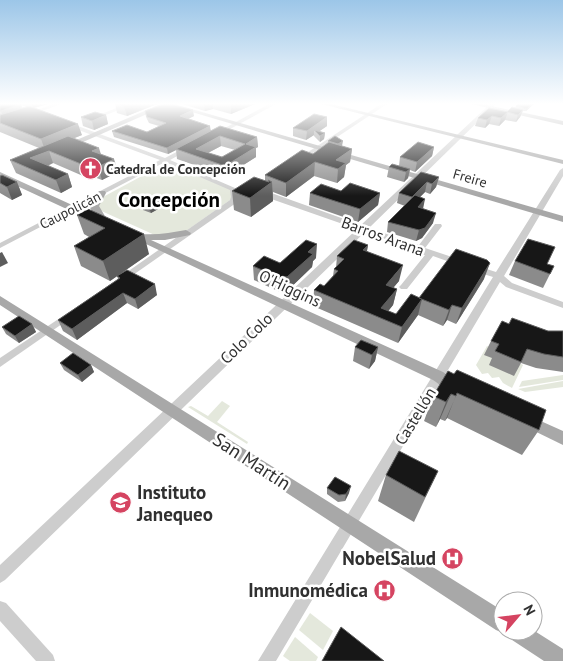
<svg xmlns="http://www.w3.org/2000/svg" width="563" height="661" font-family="'PT Sans',sans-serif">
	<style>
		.green { fill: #e4e8dc }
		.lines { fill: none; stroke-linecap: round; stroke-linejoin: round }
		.minor { fill: #cdcdcd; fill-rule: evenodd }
		.major { fill: #a8a8a8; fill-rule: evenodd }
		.wall { fill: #8b8b8b; fill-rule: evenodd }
		.shaded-wall { fill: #5d5d5d }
		.building { fill: #171717; stroke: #5d5d5d; fill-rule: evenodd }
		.labels { text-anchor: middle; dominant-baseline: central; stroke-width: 5; stroke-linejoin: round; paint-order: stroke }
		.far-poi-label { font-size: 14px; font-weight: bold; fill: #303030; stroke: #fff; text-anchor: start }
		.far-street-label { font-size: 14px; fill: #303030; stroke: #fff }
		.street-label { font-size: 16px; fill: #303030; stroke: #fff }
		.near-street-label { font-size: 19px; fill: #303030; stroke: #fff }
		.near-poi-label { font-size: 19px; font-weight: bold; fill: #303030; stroke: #fff; text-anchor: end }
		.far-town-label { font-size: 21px; font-weight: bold; fill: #000; stroke: #fff }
	</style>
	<rect width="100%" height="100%" fill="#fff"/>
	<g class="green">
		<path d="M168,167L175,168L229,187L233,198L186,231L157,236L97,209L103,197L153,170Z"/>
		<path d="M487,346L523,365L512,388L503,383L499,377L492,378L488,373L482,374L476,365Z"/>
		<path d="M563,375V380L519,387L522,381Z"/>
		<path d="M563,381V387L525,392L518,389Z"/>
		<path d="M222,401L230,406L217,422L248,442L247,444L188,407L191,406L208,416Z"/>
		<path d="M310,613L333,631L323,650L299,630Z"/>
		<path d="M295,637L318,657L316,661H290L283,656Z"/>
	</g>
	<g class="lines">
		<g class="minor">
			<path d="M54,104H61L31,115L26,114Z"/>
			<path d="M127,104H134L93,120L88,119Z"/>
			<path d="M269,104H276L219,135L214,134Z"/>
			<path d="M381,104H387L301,161L296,160Z"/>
			<path d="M490,104H496L369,228L419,245L435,224H441L442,226L425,248L464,261L465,263L464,265H458L433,256L407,289H401L399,287L401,285L425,255H420L417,250L365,232L5,580L0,583V565L357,229L257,194V190H263L361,225Z"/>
			<path d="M67,122L165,158L186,147H190V149L170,160L235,188L239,197L236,203L123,282L120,281L119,279L120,277L230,200L231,197L230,190L165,162L0,248V243L160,160L65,125V123Z"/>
			<path d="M563,168V176L504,276L512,283L563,302V308L506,287L500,282L276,661H258L493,277L471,270L470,268L474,265L496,272L560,170Z"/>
			<path d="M69,312L74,315L72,317L0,367V358Z"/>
			<path d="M0,601L6,603L53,655L55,661H36L0,621Z"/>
		</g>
		<g class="major">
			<path d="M161,104L164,106L163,107L67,149L60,147Z"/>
			<path d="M165,104H174L563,216V222Z"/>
			<path d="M321,104H331L563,160V164Z"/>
			<path d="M471,104H482L563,121V125Z"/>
			<path d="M0,172L94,215L89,206L99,191H105L106,193L99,206L109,223L104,226L101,225L0,178Z"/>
			<path d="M186,230L191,233L190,235L165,240H151L443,372L462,385L464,389L462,393C451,396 442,386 433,380L127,235L132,232C149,237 168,233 186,230Z"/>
			<path d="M0,296L503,611V631L533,630L563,649V661H544L509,638L506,632L503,633L496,630L0,305Z"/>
			<path d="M525,414L563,431V445L520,424L518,420L520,416Z"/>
		</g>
	</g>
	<g class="wall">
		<path d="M0,104H48L34,108L82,135L74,138L101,154L118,172L102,180L94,177L90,179L53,163L48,166L68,174L72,187L61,193L16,173L10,160L39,148L0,132ZM21,105L27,107L22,108Z"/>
		<path d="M115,104H157L127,116L117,113Z"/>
		<path d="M182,104H255L231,114L213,109L205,111Z"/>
		<path d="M534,104L526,111H523L520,117L516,122L505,120L499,126L489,124L485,128L475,126L478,118L508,112L515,108L516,106Z"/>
		<path d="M145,111L194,116L188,119L211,130L257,137L258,147L256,148V157L226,176L177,159L176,150L168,154L114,137L112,131L147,132L159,126L149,123L146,117ZM221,146L235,150L222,157L208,153Z"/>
		<path d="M106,115L108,124L94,130L83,126L81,117Z"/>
		<path d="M327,117V126L319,131L325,133L324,139L320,142L314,136V135L306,140L293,136V128Z"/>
		<path d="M335,136L342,146L352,149L350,162L346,165L344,177L337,183L314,176L286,197L273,192V201L251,217L234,210L232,191L265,181V175L313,154L328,143V141Z"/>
		<path d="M434,147L432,156L415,172L410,170L408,178L404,182L387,177L389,167L399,166L400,157Z"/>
		<path d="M0,176L17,182L22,195L12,200L0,193Z"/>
		<path d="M439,177L436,187L430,194L425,192L420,197L423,209L433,223L422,238L416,241L387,232L388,222L405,206L397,203L399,193Z"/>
		<path d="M341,191L380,193L378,205L358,222L309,205L310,193Z"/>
		<path d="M167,204L151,213L143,210V207Z"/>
		<path d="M88,209L149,254L110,281L81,266L74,246L89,237L84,234L77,215Z"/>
		<path d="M368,245L367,251L399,281L393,288L397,289L393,305L388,311L396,314L419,298L484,279L456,324L447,320L443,326L418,315L398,343L313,306L314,290L324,286L333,276L334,269L336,268L337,256Z"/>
		<path d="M316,258L313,261L312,267L287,291L282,290L280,292L254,280L253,266Z"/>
		<path d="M515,261L547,264L554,266L543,288L509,275Z"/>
		<path d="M117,276L157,295L138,309L127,303L77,340L63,331L58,320L118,279Z"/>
		<path d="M32,324L36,332L19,343L6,334L2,327Z"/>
		<path d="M509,324L548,331H563V372L536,368L521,363L514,376L489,365L492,358L484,355L491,341Z"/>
		<path d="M355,347H378L375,361L369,369L353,361Z"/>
		<path d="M60,363L91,365L94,372L82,382L64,370Z"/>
		<path d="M448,371L539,430L522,455L447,418L445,421L440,419L436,427L424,421L433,396Z"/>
		<path d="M438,471L414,522L378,501L386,475Z"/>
		<path d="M327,488L349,493L345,501L338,502L327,494Z"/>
	</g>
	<g class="shaded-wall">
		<path d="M21,104L24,112L4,119L1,111Z"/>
		<path d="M32,104H48L33,108Z"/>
		<path d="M129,104H157L127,116L124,106Z"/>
		<path d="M204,104H213V109L205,111Z"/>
		<path d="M231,104H255L231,114Z"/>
		<path d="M532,104H534L526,111L527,109Z"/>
		<path d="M193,110L194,116L181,122L180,116Z"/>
		<path d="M523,110L520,117L516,122L518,115Z"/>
		<path d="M508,112L505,120L499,126L501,118Z"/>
		<path d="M106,115L108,124L94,130L92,121Z"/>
		<path d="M492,116L489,124L485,128L487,120Z"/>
		<path d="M327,117V126L317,133L314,130V135L306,140L307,131Z"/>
		<path d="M78,124L82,135L45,150L41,139Z"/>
		<path d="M210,126L211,132L176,149V150L168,154L167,148Z"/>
		<path d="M325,133L324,139L320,142V136Z"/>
		<path d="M220,136L221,146L200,157L196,149Z"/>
		<path d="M257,137L258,147L256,148V157L226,176L225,166L246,144Z"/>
		<path d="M343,141L342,146L338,149V144Z"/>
		<path d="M434,147L432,156L415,172L417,162Z"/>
		<path d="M99,148L103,161L92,151Z"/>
		<path d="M352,149L350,162L346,165L344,177L337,183L338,169L336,160Z"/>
		<path d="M49,151L53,163L35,171L30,158Z"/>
		<path d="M114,159L118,172L102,180L98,167Z"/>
		<path d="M315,162L314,176L286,197V183Z"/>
		<path d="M90,164L94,177L90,179L86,166Z"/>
		<path d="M410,169L408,178L404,182L406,172Z"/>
		<path d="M68,174L72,187L61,193L56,180Z"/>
		<path d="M439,177L436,187L430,194L432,184Z"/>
		<path d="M17,182L22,195L12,200L7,187Z"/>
		<path d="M272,182L273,201L251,217L250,198Z"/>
		<path d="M427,182L425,192L410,207L412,197Z"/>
		<path d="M380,193L378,205L358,222L360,209Z"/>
		<path d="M425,199L423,209L418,207Z"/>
		<path d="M166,200L167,204L151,213L150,210Z"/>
		<path d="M436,213L433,223L422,238L416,241L419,230Z"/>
		<path d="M144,234L149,254L110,281L103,261Z"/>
		<path d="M317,244L316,258L313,261L312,267L287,291V277L308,252Z"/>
		<path d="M368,245L365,261L363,250Z"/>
		<path d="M2,252L8,263L0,267V253Z"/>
		<path d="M490,263L484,279L456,324L462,308Z"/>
		<path d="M403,265L399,281L382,301L386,285Z"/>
		<path d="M282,276V290L280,292V278Z"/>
		<path d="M155,284L157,295L138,309L135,299Z"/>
		<path d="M397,289L393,305L382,319L381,308Z"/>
		<path d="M123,293L127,303L77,340L72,329Z"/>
		<path d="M422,299L418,315L398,343L402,327Z"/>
		<path d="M452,305L447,320L443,326L449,310Z"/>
		<path d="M32,324L36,332L19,343L15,336Z"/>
		<path d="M378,347L375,361L369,369L372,355Z"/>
		<path d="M91,365L94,372L82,382L78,375Z"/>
		<path d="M457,393L447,418L445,421L456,396Z"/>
		<path d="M451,394L440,419L436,427L446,402Z"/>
		<path d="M351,486L349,493L345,501L346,494Z"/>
	</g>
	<g class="building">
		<path d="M0,104H21L1,111H0Z"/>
		<path d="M118,104H129L124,106Z"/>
		<path d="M163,104H171L193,110L180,116L210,126L167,148L112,131L127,125L147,132L166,123L147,117L145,111Z"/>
		<path d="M518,104H532L527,109L516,106Z"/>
		<path d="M29,106L78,124L41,139L0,123V115Z"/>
		<path d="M512,107L523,110L518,115L507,112Z"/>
		<path d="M489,108L508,112L501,118L492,116L487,120L478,118Z"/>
		<path d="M95,112L106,115L92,121L81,117Z"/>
		<path d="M314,114L327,117L307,131L293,128Z"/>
		<path d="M220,126L257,137L246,144L256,147L225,166L176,149ZM220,136L245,144L222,157L196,149Z"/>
		<path d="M314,130L325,133L320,136Z"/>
		<path d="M68,136L99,148L92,151L114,159L98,167L90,164L86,166L49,151L30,158L68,174L56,180L10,160Z"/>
		<path d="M335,136L343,141L338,144L328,141Z"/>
		<path d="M329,142L352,149L336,160L346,163L338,169L315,162L286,183L265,175L302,150L313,154Z"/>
		<path d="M418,142L434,147L417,162L400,157Z"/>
		<path d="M392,164L410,169L406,172L389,167Z"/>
		<path d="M421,172L439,177L432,184L427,182L412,197L399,193Z"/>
		<path d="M2,175L17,182L7,187L0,183V176Z"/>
		<path d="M254,177L269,182L268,180L272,182L250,198L232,191Z"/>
		<path d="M350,183L380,193L360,209L310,193L321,184L341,191Z"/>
		<path d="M415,195L425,199L418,207L436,213L425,228L419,230L388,222Z"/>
		<path d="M166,200L150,210L143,207L149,203Z"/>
		<path d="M88,209L144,234L103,261L74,246L105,228L77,215Z"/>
		<path d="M528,239L555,247L547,264L554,266L550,274L515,261Z"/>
		<path d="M306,240L317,244L308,252L313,254L287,277L282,276L280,278L253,266L264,256L280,263Z"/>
		<path d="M354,240L368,245L363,250L403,265L386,285L397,289L381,308L396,314L411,294L422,299L402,327L314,290L320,284L324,286L338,271L334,269L344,259L337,256Z"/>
		<path d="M456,249L487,260L490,263L462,308L452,305L449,310L419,298Z"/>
		<path d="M127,270L155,284L135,299L123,293L72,329L58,320L120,278L117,276Z"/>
		<path d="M19,316L32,324L15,336L2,327Z"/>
		<path d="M512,318L548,331H563V357L544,354L527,349L521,362L495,351L499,344L491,341L502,321L509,324Z"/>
		<path d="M361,340L378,347L372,355L355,347Z"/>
		<path d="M73,353L91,365L78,375L60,363Z"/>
		<path d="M457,370L546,410L539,430L457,393L456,396L451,394L446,402L433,396L448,371L454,374Z"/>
		<path d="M399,451L438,471L425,497L386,475Z"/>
		<path d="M335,477L351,486L346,494L339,495L327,488Z"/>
		<path d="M341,627L384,661H322Z"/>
	</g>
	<linearGradient id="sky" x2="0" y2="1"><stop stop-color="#9cc6e8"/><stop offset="0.53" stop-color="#fff"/><stop offset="1" stop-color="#fff" stop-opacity="0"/></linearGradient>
	<rect width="563" height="196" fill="url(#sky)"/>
	<defs>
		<symbol id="church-disc" viewBox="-11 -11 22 22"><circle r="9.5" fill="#d54461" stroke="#fff"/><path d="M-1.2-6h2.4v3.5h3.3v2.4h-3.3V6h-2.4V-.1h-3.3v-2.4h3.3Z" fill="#fff"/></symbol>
		<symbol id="university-disc" viewBox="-11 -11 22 22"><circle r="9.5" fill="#d54461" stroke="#fff"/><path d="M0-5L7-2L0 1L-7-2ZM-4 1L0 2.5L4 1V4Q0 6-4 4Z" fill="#fff"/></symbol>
		<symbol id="hospital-disc" viewBox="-11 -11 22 22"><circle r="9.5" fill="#d54461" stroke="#fff"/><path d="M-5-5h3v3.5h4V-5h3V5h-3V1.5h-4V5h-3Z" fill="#fff"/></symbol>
	</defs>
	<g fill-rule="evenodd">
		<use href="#church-disc" x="78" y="156" width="25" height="25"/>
		<use href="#university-disc" x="108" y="490" width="25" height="25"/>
		<use href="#hospital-disc" x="440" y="546" width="25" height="25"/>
		<use href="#hospital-disc" x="372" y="578" width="25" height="25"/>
	</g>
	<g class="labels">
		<g class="far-poi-label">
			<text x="106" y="169">Catedral de Concepción</text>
		</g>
		<g class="far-street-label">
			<text transform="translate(470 178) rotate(16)">Freire</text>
			<text transform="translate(70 210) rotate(-27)">Caupolicán</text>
		</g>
		<g class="street-label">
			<text transform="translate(383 236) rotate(20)">Barros Arana</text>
			<text transform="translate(290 288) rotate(25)">O'Higgins</text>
			<text transform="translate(246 338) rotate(-44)">Colo Colo</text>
			<text transform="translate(415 416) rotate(-59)">Castellón</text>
		</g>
		<g class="near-street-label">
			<text transform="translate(252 461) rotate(33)">San Martín</text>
		</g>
		<g class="near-poi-label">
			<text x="137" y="492" text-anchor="start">Instituto<tspan x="137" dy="22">Janequeo</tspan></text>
			<text x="436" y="558">NobelSalud</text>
			<text x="368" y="590">Inmunomédica</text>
		</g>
		<g class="far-town-label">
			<text x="169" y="199">Concepción</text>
		</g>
	</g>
	<g transform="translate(518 616) rotate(62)"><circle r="24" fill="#ffffff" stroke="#acacac"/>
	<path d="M0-4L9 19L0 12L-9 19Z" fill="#d54461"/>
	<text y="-8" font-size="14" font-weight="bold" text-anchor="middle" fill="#303030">N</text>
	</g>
</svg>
